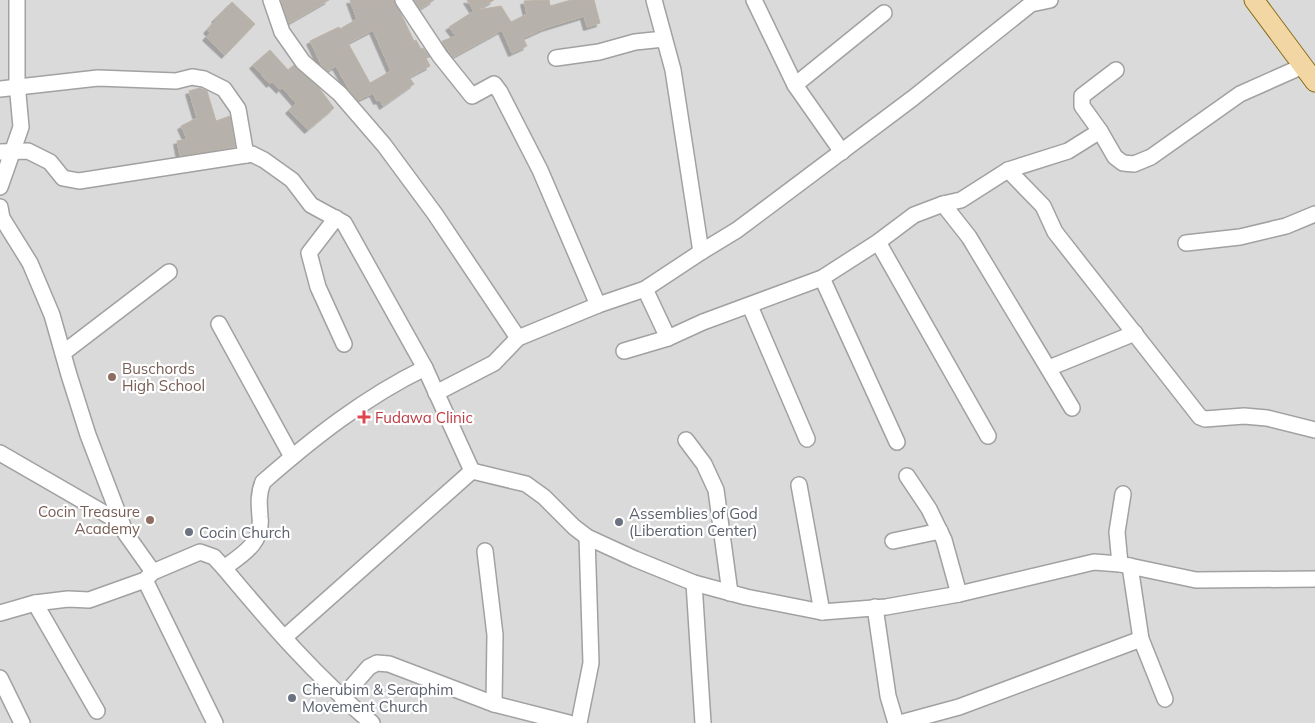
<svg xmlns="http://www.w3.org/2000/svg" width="1315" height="723" font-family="Mulish,sans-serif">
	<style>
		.residential { fill: #dbdada }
		.building { fill: #b6b1aa; stroke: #bdb3a8; fill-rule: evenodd; filter: url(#shadow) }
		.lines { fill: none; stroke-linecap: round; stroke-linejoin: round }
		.minor-casing { stroke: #a1a1a1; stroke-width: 18 }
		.major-casing { stroke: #876a10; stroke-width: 21 }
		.minor { stroke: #fff; stroke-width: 15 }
		.major { stroke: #f2d7a5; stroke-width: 19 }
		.education-dot { fill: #8d6e63; stroke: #fff; stroke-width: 2 }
		.health-dot { fill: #e0444e; stroke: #fff; stroke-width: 2 }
		.worship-dot { fill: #6b7280; stroke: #fff; stroke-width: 2 }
		.labels { text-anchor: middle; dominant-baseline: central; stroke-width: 4.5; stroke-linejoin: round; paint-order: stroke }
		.education-label { font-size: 15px; fill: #785e54; stroke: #fff; text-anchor: start }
		.health-label { font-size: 15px; fill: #be3a42; stroke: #fff; text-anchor: start }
		.worship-label { font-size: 15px; fill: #5b616d; stroke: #fff; text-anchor: start }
	</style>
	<defs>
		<filter id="shadow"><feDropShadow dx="-3.5" dy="3.5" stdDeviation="0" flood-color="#0004"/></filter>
	</defs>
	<rect width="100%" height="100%" fill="#edebe4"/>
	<rect class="residential" x="0" y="0" width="1315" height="723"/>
	<g class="building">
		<path d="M281,0H329L289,23Z"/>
		<path d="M350,0H394L414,41L416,40L421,49L423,48L430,57L426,58L430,66L409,77L414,84L383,106L380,100L377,101L373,93L358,100L351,93L336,66L327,71L322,66L310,41L339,27L340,29L357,19ZM373,30L391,71L370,83L348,43Z"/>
		<path d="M414,0H434L420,9Z"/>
		<path d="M467,0H494L477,10L501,6L511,22L527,14L524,1L549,0L550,6L571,0H594L600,23L587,27L584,16L545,28L523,38L527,46L512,53L502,30L453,57L442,41L456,36L449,27L474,11Z"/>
		<path d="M232,2L255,24L225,55L206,37L210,33L207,30L216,20L215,19Z"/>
		<path d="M270,50L288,70L294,65L319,88L334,108L308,130L289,110L296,103L282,87L280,90L272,82L270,84L253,65Z"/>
		<path d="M200,88L207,91L216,121L230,116L235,147L180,156L177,141L187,139L181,126L197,118L189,91Z"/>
	</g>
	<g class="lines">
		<defs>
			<g id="minor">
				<path d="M271,0L282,32L303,62L340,94L384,145L435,214L518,338"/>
				<path d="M403,0L440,56L472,96L494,84L500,92L540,170L598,305"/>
				<path d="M654,0L673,70L701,252"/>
				<path d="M754,0L795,85L842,152"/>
				<path d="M556,58L599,52L635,42L664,39"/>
				<path d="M1116,70L1082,96V106L1100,131L1115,157L1123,163L1134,164L1151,157L1240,94L1303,66"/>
				<path d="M795,85L884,13"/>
				<path d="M0,89L98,78L176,81L192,77L204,79L224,89L238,109L246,155"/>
				<path d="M0,152L28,151L50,162L63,178L79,181L246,155L252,154L264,160L292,180L311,205L344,223L425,368L472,471"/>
				<path d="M1008,170L1043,206L1055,232L1200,417L1205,419L1244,416L1267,418L1315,430"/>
				<path d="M0,187L21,127L17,83V0"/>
				<path d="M943,204L969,237L1072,408"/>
				<path d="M0,207L2,218L30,263L52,315L69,375L88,435L126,534L153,572"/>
				<path d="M336,218L309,253L318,287L344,344"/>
				<path d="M878,242L988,436"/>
				<path d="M1186,243L1240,237L1286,226L1315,214"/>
				<path d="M822,278L897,442"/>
				<path d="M645,289L668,338L703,322L822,278L878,242L914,215L943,204L961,200L1008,170L1068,151L1100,131"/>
				<path d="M750,306L807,439"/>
				<path d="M219,324L292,457"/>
				<path d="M624,351L668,338"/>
				<path d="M63,353L169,272"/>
				<path d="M1049,368L1135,333"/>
				<path d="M436,393L494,363L518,338L598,305L645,289L701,252L737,230L913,98L1031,4L1050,0"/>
				<path d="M686,440L704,464L716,490L730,593"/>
				<path d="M0,453L116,520L123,530"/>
				<path d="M472,471L526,484L544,497L574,527L587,537L635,559L694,583L746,597L822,612L886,607L959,594L1094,562L1120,564L1196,580L1315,579"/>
				<path d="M907,476L929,509L944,540L959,594"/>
				<path d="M799,485L822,612"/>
				<path d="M893,541L940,531"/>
				<path d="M485,551L495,635L494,704"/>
				<path d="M1120,564L1117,532L1123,494"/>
				<path d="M1130,566L1141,639L1165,699"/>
				<path d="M224,568C270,623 317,678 372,723"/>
				<path d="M145,580L215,723"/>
				<path d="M694,583L703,723"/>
				<path d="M35,603L97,711"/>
				<path d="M875,607L888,696L896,723"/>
				<path d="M0,613L35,603L68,599L89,600L145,580L153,572L200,552L214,557L224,568C243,554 263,543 260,517C259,504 258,494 263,482C312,439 365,397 425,368"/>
				<path d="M285,637L472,471"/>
				<path d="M0,678L22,723"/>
				<path d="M342,698L369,667L377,663L389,664L494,704L569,723"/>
				<path d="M579,723L591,663L587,537"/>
				<path d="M900,723L959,707L1141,639"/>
			</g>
			<path id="major" d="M1254,0L1315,82"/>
		</defs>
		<use href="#minor" class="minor-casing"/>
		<use href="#major" class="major-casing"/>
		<use href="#minor" class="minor"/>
		<use href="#major" class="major"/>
	</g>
	<g class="education-dot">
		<circle cx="112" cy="377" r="5"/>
		<circle cx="150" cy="520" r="5"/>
	</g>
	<path class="health-dot" d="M361.5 409.5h5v5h5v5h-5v5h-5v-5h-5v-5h5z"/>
	<g class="worship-dot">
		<circle cx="619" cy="522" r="5"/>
		<circle cx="189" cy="532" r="5"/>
		<circle cx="292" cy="698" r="5"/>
	</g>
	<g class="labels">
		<g class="education-label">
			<text x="122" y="368">Buschords<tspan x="122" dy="17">High School</tspan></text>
			<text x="140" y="511" text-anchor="end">Cocin Treasure<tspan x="140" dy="17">Academy</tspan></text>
		</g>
		<g class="health-label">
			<text x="375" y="417">Fudawa Clinic</text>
		</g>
		<g class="worship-label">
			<text x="629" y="513">Assemblies of God<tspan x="629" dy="17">(Liberation Center)</tspan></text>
			<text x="199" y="532">Cocin Church</text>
			<text x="302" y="689">Cherubim &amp; Seraphim<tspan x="302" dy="17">Movement Church</tspan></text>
		</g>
	</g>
</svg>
